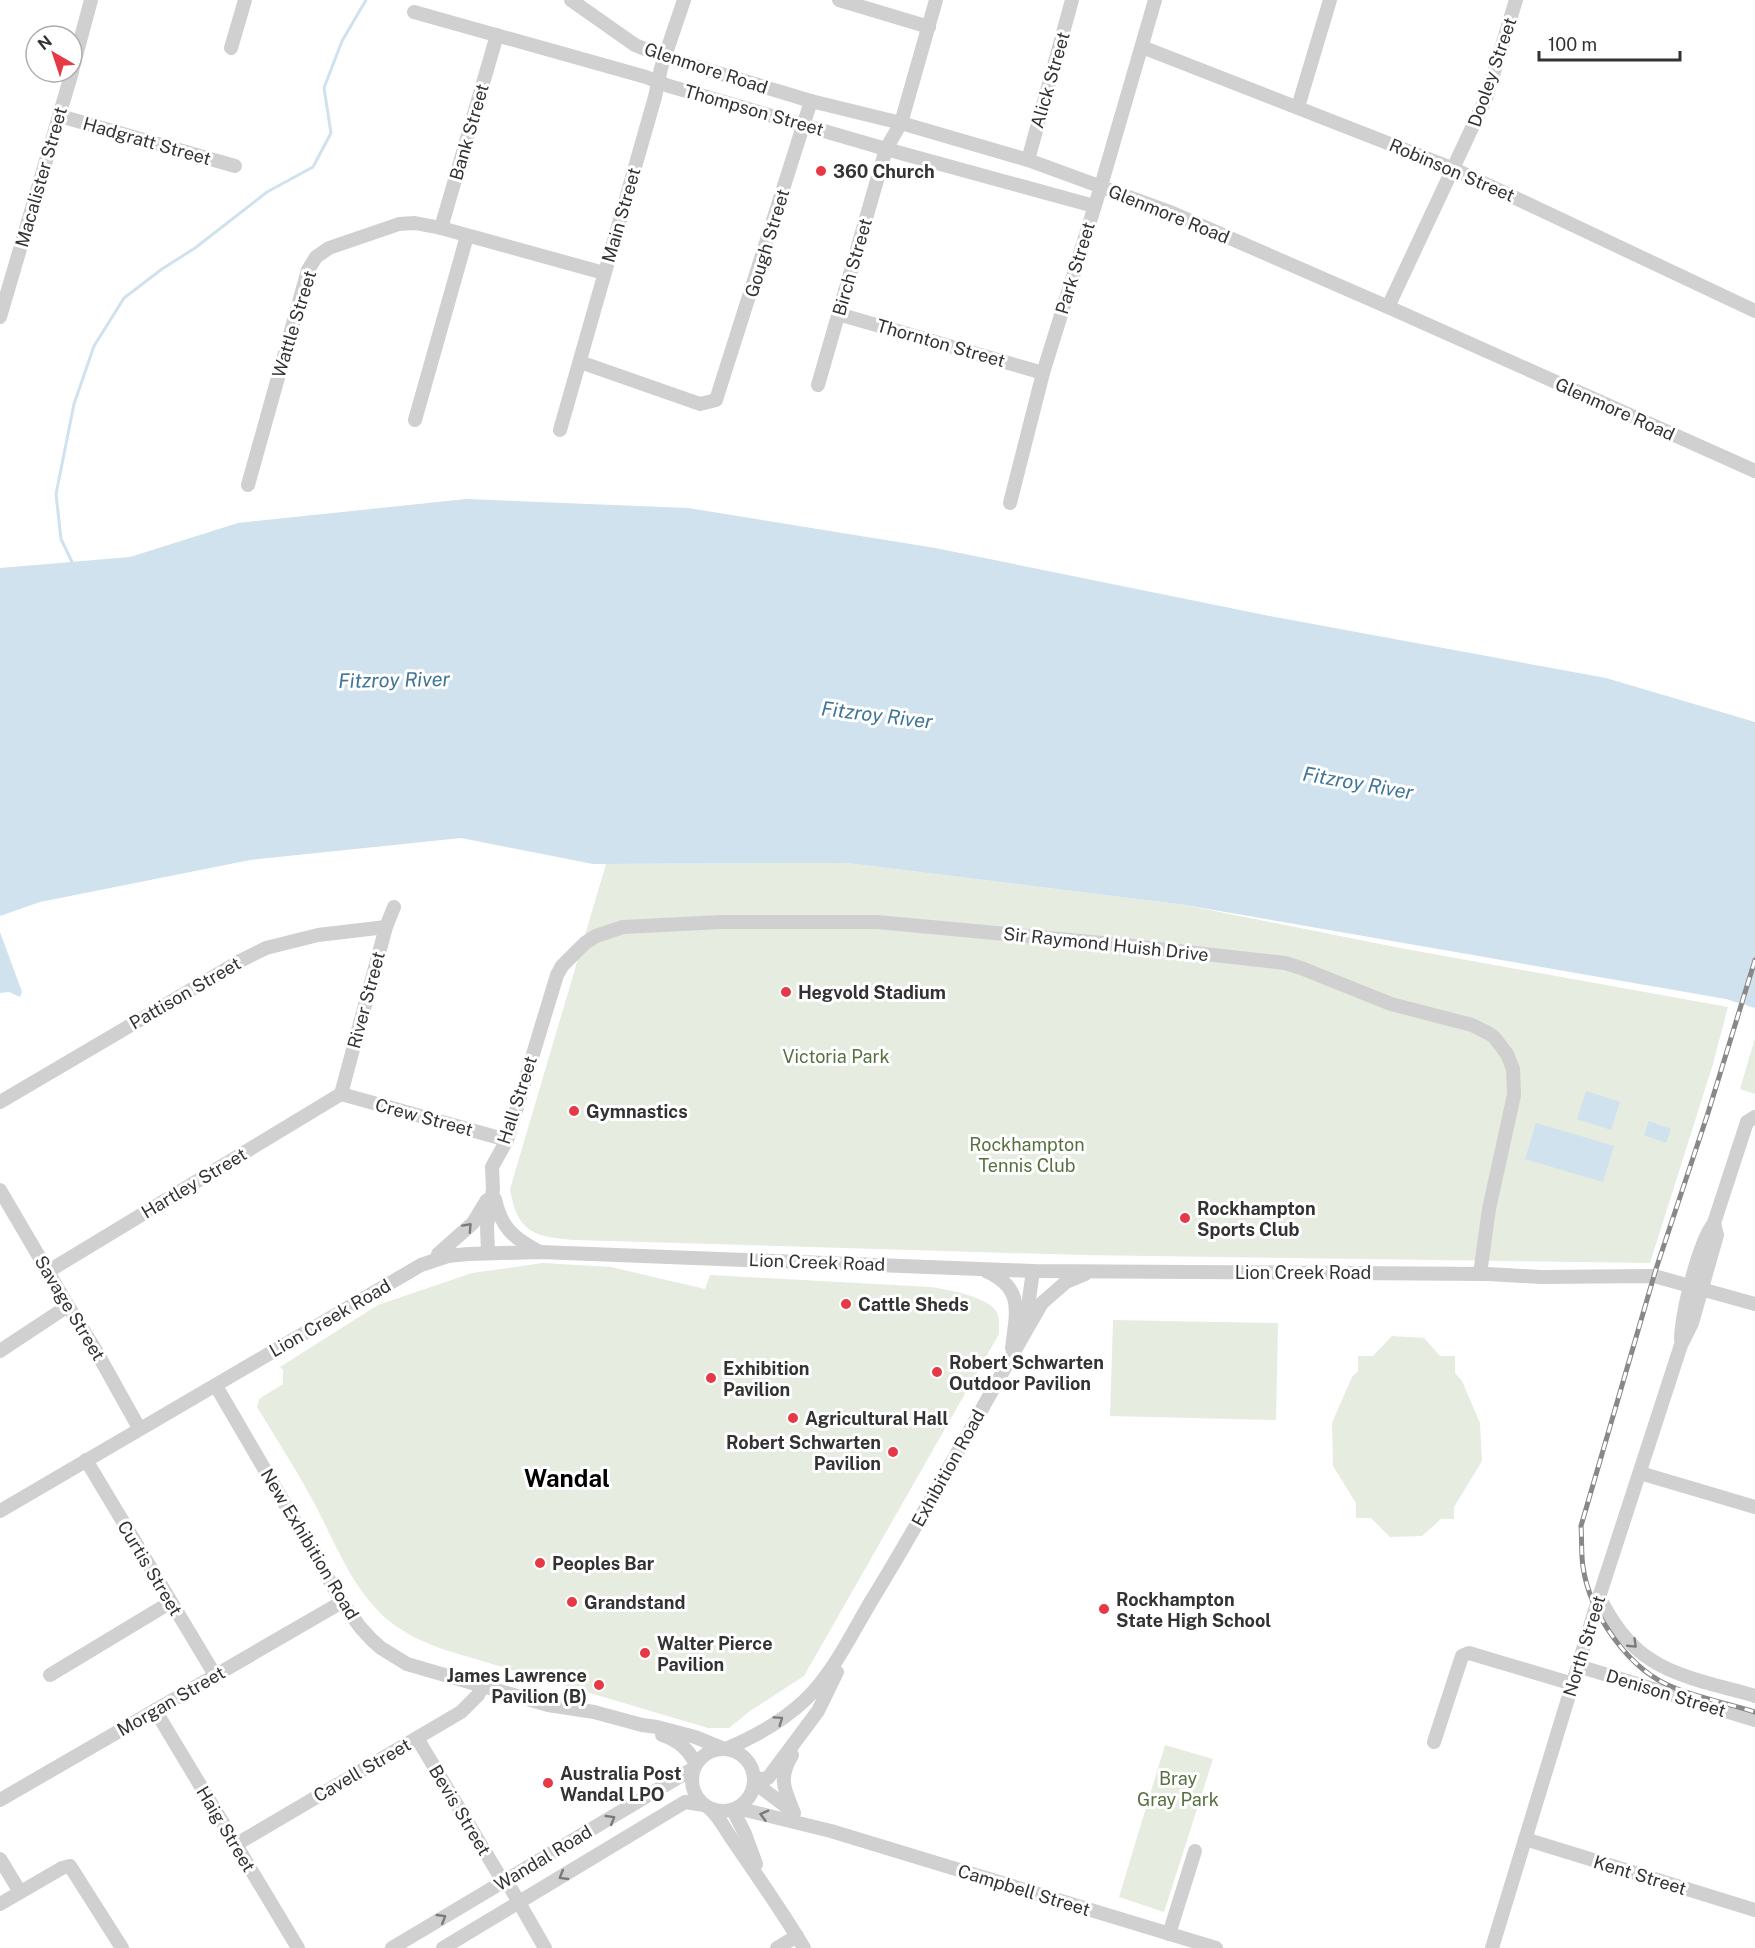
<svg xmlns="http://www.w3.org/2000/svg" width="1755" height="1948" font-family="'Public Sans',sans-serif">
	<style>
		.green { fill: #e6ecdf }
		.water { fill: #cfe2ee }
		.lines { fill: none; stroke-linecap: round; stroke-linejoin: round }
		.stream { stroke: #cfe2ee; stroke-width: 3 }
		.minor { stroke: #d0d0d0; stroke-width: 14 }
		.rail-casing { stroke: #888; stroke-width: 5 }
		.rail { stroke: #fff; stroke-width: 3; stroke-dasharray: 9; stroke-linecap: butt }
		.oneway { stroke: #7a7a7a }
		.poi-dot { fill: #e63946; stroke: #fff; stroke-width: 2 }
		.labels { text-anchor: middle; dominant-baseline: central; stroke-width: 6; stroke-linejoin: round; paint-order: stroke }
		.street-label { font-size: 18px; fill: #333; stroke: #fff }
		.poi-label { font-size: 18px; font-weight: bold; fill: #333; stroke: #fff; text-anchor: start }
		.park-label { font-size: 18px; fill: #56703f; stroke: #fff }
		.water-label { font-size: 20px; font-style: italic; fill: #3f7597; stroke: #fff }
		.district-label { font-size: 24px; font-weight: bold; fill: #000; stroke: #fff }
	</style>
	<rect width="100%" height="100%" fill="#fff"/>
	<g class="green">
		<path d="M847,863L1185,905L1400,948L1728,1007L1713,1064L1650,1263L1081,1255L575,1240C535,1237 517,1233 510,1189L606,864Z"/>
		<path d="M1755,1038V1094L1740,1089Z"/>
		<path d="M543,1263L611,1267L705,1289L710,1275L930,1287C946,1289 988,1297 996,1311C1000,1317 999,1327 999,1334L804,1676L750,1711L729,1728H708L445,1650C425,1643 405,1634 388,1620C351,1589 334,1539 311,1497C294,1466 275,1437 257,1407L259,1399L283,1384V1370L280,1367L378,1305L472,1273Z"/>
		<path d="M1113,1320L1278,1323L1276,1420L1110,1416Z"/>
		<path d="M1392,1336L1424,1338L1440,1356H1455V1373L1462,1381L1480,1423L1482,1461L1454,1507V1519H1441L1422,1536L1390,1537L1371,1518H1356V1503L1333,1466L1332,1423L1352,1377L1358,1371V1356H1373Z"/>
		<path d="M1165,1745L1213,1759L1164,1912L1119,1897Z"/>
	</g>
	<g class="water">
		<path d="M466,499L688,508L935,548L1275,617L1606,678L1755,722V1008L1726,999L1185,905L847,863L593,864L461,838L250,860L40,902L0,916V568L130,557L238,523Z"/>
		<path d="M0,932L22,992L20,997L9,992L0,993Z"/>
		<path d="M1586,1091L1620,1102L1611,1130L1577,1119Z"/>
		<path d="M1649,1121L1671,1129L1666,1143L1644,1135Z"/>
		<path d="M1536,1123L1614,1146L1603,1182L1525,1159Z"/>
	</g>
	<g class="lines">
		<path class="stream" d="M73,564L61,539L56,494L74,404L94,346L124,298L162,269L195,248L267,192L313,167L331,133L324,88L342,41L366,0"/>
		<g class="minor">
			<path d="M571,0L635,45L665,57L811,101L901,123L1028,160L1170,212L1388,307L1755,471"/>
			<path d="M839,0L929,27"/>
			<path d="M414,12L646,77L669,86L886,149L1094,206"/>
			<path d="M1142,47L1454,169L1755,311"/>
			<path d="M231,48L245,0"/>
			<path d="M72,71L91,0"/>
			<path d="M1298,107L1330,0"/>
			<path d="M60,116L235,166"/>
			<path d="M1028,160L1072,0"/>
			<path d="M441,228L497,35"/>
			<path d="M1388,307L1486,98L1516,0"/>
			<path d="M838,314L1043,373"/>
			<path d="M0,317L72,72"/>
			<path d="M580,362L700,404L716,400L811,101"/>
			<path d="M818,385L886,149L901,123L936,0"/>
			<path d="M415,420L467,236"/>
			<path d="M560,430L655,97L661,68L684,0"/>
			<path d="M248,485L308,270L316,257L329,248L399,224L415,223L441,228L604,273"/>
			<path d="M1010,503L1043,373L1101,186L1155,0"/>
			<path d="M341,1094L386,927L394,907"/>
			<path d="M341,1094L507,1140"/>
			<path d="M0,1102L240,961L266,948L318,935L386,927"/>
			<path d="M0,1190L68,1306L95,1349L139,1428"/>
			<path d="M495,1199C501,1227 513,1238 538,1251"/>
			<path d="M488,1253L487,1226L493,1189L492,1167L507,1140L557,975L562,966L585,943L596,936L623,927L722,922H877L1124,945L1285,963L1301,968L1391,1004L1472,1025L1488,1033L1494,1037L1507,1054L1513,1069L1514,1095L1489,1209L1480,1274"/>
			<path d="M438,1259V1254L473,1223L487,1200"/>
			<path d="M986,1271C1025,1288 1016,1313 1012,1348"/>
			<path d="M47,1272L341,1094"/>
			<path d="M1020,1329L1028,1306L1033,1271"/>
			<path d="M1681,1339C1682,1312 1698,1244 1714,1223L1747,1122L1755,1117"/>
			<path d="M0,1351L68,1306"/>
			<path d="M216,1386L342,1602L360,1627L372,1640L381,1648L407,1664L548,1705L594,1712L642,1725L657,1727L695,1737L722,1748"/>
			<path d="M86,1460L215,1675"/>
			<path d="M1640,1473L1755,1507"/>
			<path d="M0,1511L421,1265L448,1256L468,1254L540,1252L1033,1271L1488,1274L1541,1277L1654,1276L1755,1304"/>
			<path d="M1599,1597C1612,1622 1628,1646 1653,1661C1679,1678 1725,1687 1755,1696"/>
			<path d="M1578,1666L1755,1720"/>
			<path d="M50,1675L171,1602"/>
			<path d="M155,1710L298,1948"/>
			<path d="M662,1735C679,1741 688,1749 696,1764"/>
			<path d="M417,1738L499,1875L506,1880L545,1948"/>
			<path d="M1434,1742L1462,1656L1469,1653L1573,1684"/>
			<path d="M728,1748C756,1736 783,1721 805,1700C833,1674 853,1631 873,1598C932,1502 985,1401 1042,1303L1066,1282L1085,1274"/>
			<circle cx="723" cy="1780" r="31"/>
			<path d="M792,1755C778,1779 784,1788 794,1813"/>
			<path d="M755,1780L768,1778L818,1711L837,1672"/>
			<path d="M755,1783L792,1811"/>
			<path d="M0,1800L342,1602"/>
			<path d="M709,1808C720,1817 725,1830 734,1842C758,1877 782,1911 804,1948"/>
			<path d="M737,1808L831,1831L1216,1948"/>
			<path d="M733,1810L745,1834L756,1864"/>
			<path d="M1525,1839L1755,1910"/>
			<path d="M235,1845L461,1712L478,1695L482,1687"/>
			<path d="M0,1859L20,1892"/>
			<path d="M0,1904L62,1868L70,1866L122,1948"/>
			<path d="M1169,1934L1195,1851"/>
			<path d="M392,1948L694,1768"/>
			<path d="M443,1948L685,1802L704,1805"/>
			<path d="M777,1948L797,1936"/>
			<path d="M1492,1948L1599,1597L1681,1345L1692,1323L1717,1235L1714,1223"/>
		</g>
		<defs>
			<path id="rail" d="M1755,960L1708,1113L1656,1269L1581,1526C1582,1539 1581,1554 1583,1567C1590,1614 1629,1671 1675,1688C1701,1698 1729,1704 1755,1712"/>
		</defs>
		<use href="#rail" class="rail-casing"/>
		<use href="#rail" class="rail"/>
	</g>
	<defs><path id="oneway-chevron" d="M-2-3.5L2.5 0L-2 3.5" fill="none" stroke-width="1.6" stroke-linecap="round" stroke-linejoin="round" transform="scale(1.5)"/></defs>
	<g class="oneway">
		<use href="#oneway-chevron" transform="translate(468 1227) rotate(-47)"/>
		<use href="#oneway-chevron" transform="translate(1633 1644) rotate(44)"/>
		<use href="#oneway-chevron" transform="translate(779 1720) rotate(-35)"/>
		<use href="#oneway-chevron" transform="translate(764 1815) rotate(-165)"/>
		<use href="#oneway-chevron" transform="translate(611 1819) rotate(-31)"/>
		<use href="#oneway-chevron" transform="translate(563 1876) rotate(149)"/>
		<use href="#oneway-chevron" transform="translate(442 1918) rotate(-31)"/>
	</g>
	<g class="poi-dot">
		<circle cx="821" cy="171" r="6"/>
		<circle cx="786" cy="992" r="6"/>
		<circle cx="574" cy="1111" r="6"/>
		<circle cx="1185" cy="1218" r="6"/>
		<circle cx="846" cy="1304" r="6"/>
		<circle cx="937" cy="1372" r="6"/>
		<circle cx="711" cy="1378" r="6"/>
		<circle cx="793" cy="1418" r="6"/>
		<circle cx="893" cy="1452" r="6"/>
		<circle cx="540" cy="1563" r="6"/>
		<circle cx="572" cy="1602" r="6"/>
		<circle cx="1104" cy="1609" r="6"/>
		<circle cx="645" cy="1653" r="6"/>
		<circle cx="599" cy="1685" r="6"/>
		<circle cx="548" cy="1783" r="6"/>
	</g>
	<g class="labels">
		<g class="street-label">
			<text transform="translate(706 68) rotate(18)">Glenmore Road</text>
			<text transform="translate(1492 72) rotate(-71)">Dooley Street</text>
			<text transform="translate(1050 80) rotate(-74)">Alick Street</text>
			<text transform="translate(754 110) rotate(16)">Thompson Street</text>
			<text transform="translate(469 132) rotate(-74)">Bank Street</text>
			<text transform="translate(147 141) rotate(16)">Hadgratt Street</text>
			<text transform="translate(1452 170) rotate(23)">Robinson Street</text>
			<text transform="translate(41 177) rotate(-74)">Macalister Street</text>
			<text transform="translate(1169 214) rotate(22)">Glenmore Road</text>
			<text transform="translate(621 215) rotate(-74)">Main Street</text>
			<text transform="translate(767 243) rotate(-73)">Gough Street</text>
			<text transform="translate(852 267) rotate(-74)">Birch Street</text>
			<text transform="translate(1075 268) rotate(-73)">Park Street</text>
			<text transform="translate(294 324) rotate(-73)">Wattle Street</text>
			<text transform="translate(941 343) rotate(16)">Thornton Street</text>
			<text transform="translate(1615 409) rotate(24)">Glenmore Road</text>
			<text transform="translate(1106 944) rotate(6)">Sir Raymond Huish Drive</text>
			<text transform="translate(185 993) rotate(-30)">Pattison Street</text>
			<text transform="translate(366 1000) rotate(-75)">River Street</text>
			<text transform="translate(517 1100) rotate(-72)">Hall Street</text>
			<text transform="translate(424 1117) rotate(15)">Crew Street</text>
			<text transform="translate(194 1183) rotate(-31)">Hartley Street</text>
			<text transform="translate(817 1262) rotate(2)">Lion Creek Road</text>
			<text x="1303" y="1272">Lion Creek Road</text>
			<text transform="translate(70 1308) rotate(59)">Savage Street</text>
			<text transform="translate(330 1318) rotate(-30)">Lion Creek Road</text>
			<text transform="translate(948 1468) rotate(-61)">Exhibition Road</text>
			<text transform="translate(310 1544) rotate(59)">New Exhibition Road</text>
			<text transform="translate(150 1568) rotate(59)">Curtis Street</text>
			<text transform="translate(1584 1646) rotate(-73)">North Street</text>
			<text transform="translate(1666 1693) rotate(17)">Denison Street</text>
			<text transform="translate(171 1701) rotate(-30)">Morgan Street</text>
			<text transform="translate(362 1770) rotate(-30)">Cavell Street</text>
			<text transform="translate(460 1810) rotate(59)">Bevis Street</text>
			<text transform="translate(226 1829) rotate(59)">Haig Street</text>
			<text transform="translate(543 1858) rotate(-31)">Wandal Road</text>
			<text transform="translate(1640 1875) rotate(17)">Kent Street</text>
			<text transform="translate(1024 1890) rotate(17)">Campbell Street</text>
		</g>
		<g class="poi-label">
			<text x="833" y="171">360 Church</text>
			<text x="798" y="992">Hegvold Stadium</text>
			<text x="586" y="1111">Gymnastics</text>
			<text x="1197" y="1208">Rockhampton<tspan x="1197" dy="21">Sports Club</tspan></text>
			<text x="858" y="1304">Cattle Sheds</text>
			<text x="949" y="1362">Robert Schwarten<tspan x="949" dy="21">Outdoor Pavilion</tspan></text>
			<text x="723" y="1368">Exhibition<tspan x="723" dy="21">Pavilion</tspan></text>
			<text x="805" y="1418">Agricultural Hall</text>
			<text x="881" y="1442" text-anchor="end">Robert Schwarten<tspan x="881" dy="21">Pavilion</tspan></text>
			<text x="552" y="1563">Peoples Bar</text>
			<text x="1116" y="1599">Rockhampton<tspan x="1116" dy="21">State High School</tspan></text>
			<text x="584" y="1602">Grandstand</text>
			<text x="657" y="1643">Walter Pierce<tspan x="657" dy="21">Pavilion</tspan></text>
			<text x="587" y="1675" text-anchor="end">James Lawrence<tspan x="587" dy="21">Pavilion (B)</tspan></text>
			<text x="560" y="1773">Australia Post<tspan x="560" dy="21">Wandal LPO</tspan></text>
		</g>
		<g class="park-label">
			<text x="836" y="1056">Victoria Park</text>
			<text x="1027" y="1144">Rockhampton<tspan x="1027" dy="21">Tennis Club</tspan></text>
			<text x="1178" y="1778">Bray<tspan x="1178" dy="21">Gray Park</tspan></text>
		</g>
		<g class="water-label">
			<text transform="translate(394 680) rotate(-1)">Fitzroy River</text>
			<text transform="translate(877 715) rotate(7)">Fitzroy River</text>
			<text transform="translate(1358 783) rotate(10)">Fitzroy River</text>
		</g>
		<g class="district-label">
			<text x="567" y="1478">Wandal</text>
		</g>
	</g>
	<g transform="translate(54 54) rotate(321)"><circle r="28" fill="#ffffff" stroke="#adadad" stroke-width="1.5"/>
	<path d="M0-4.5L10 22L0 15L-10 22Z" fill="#e63946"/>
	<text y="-9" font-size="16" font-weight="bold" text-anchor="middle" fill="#333333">N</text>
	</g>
	<path d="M1539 51v9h141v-9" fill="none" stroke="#333333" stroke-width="3"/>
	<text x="1548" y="51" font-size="18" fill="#333333" stroke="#ffffff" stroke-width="4.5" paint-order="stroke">100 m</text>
</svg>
